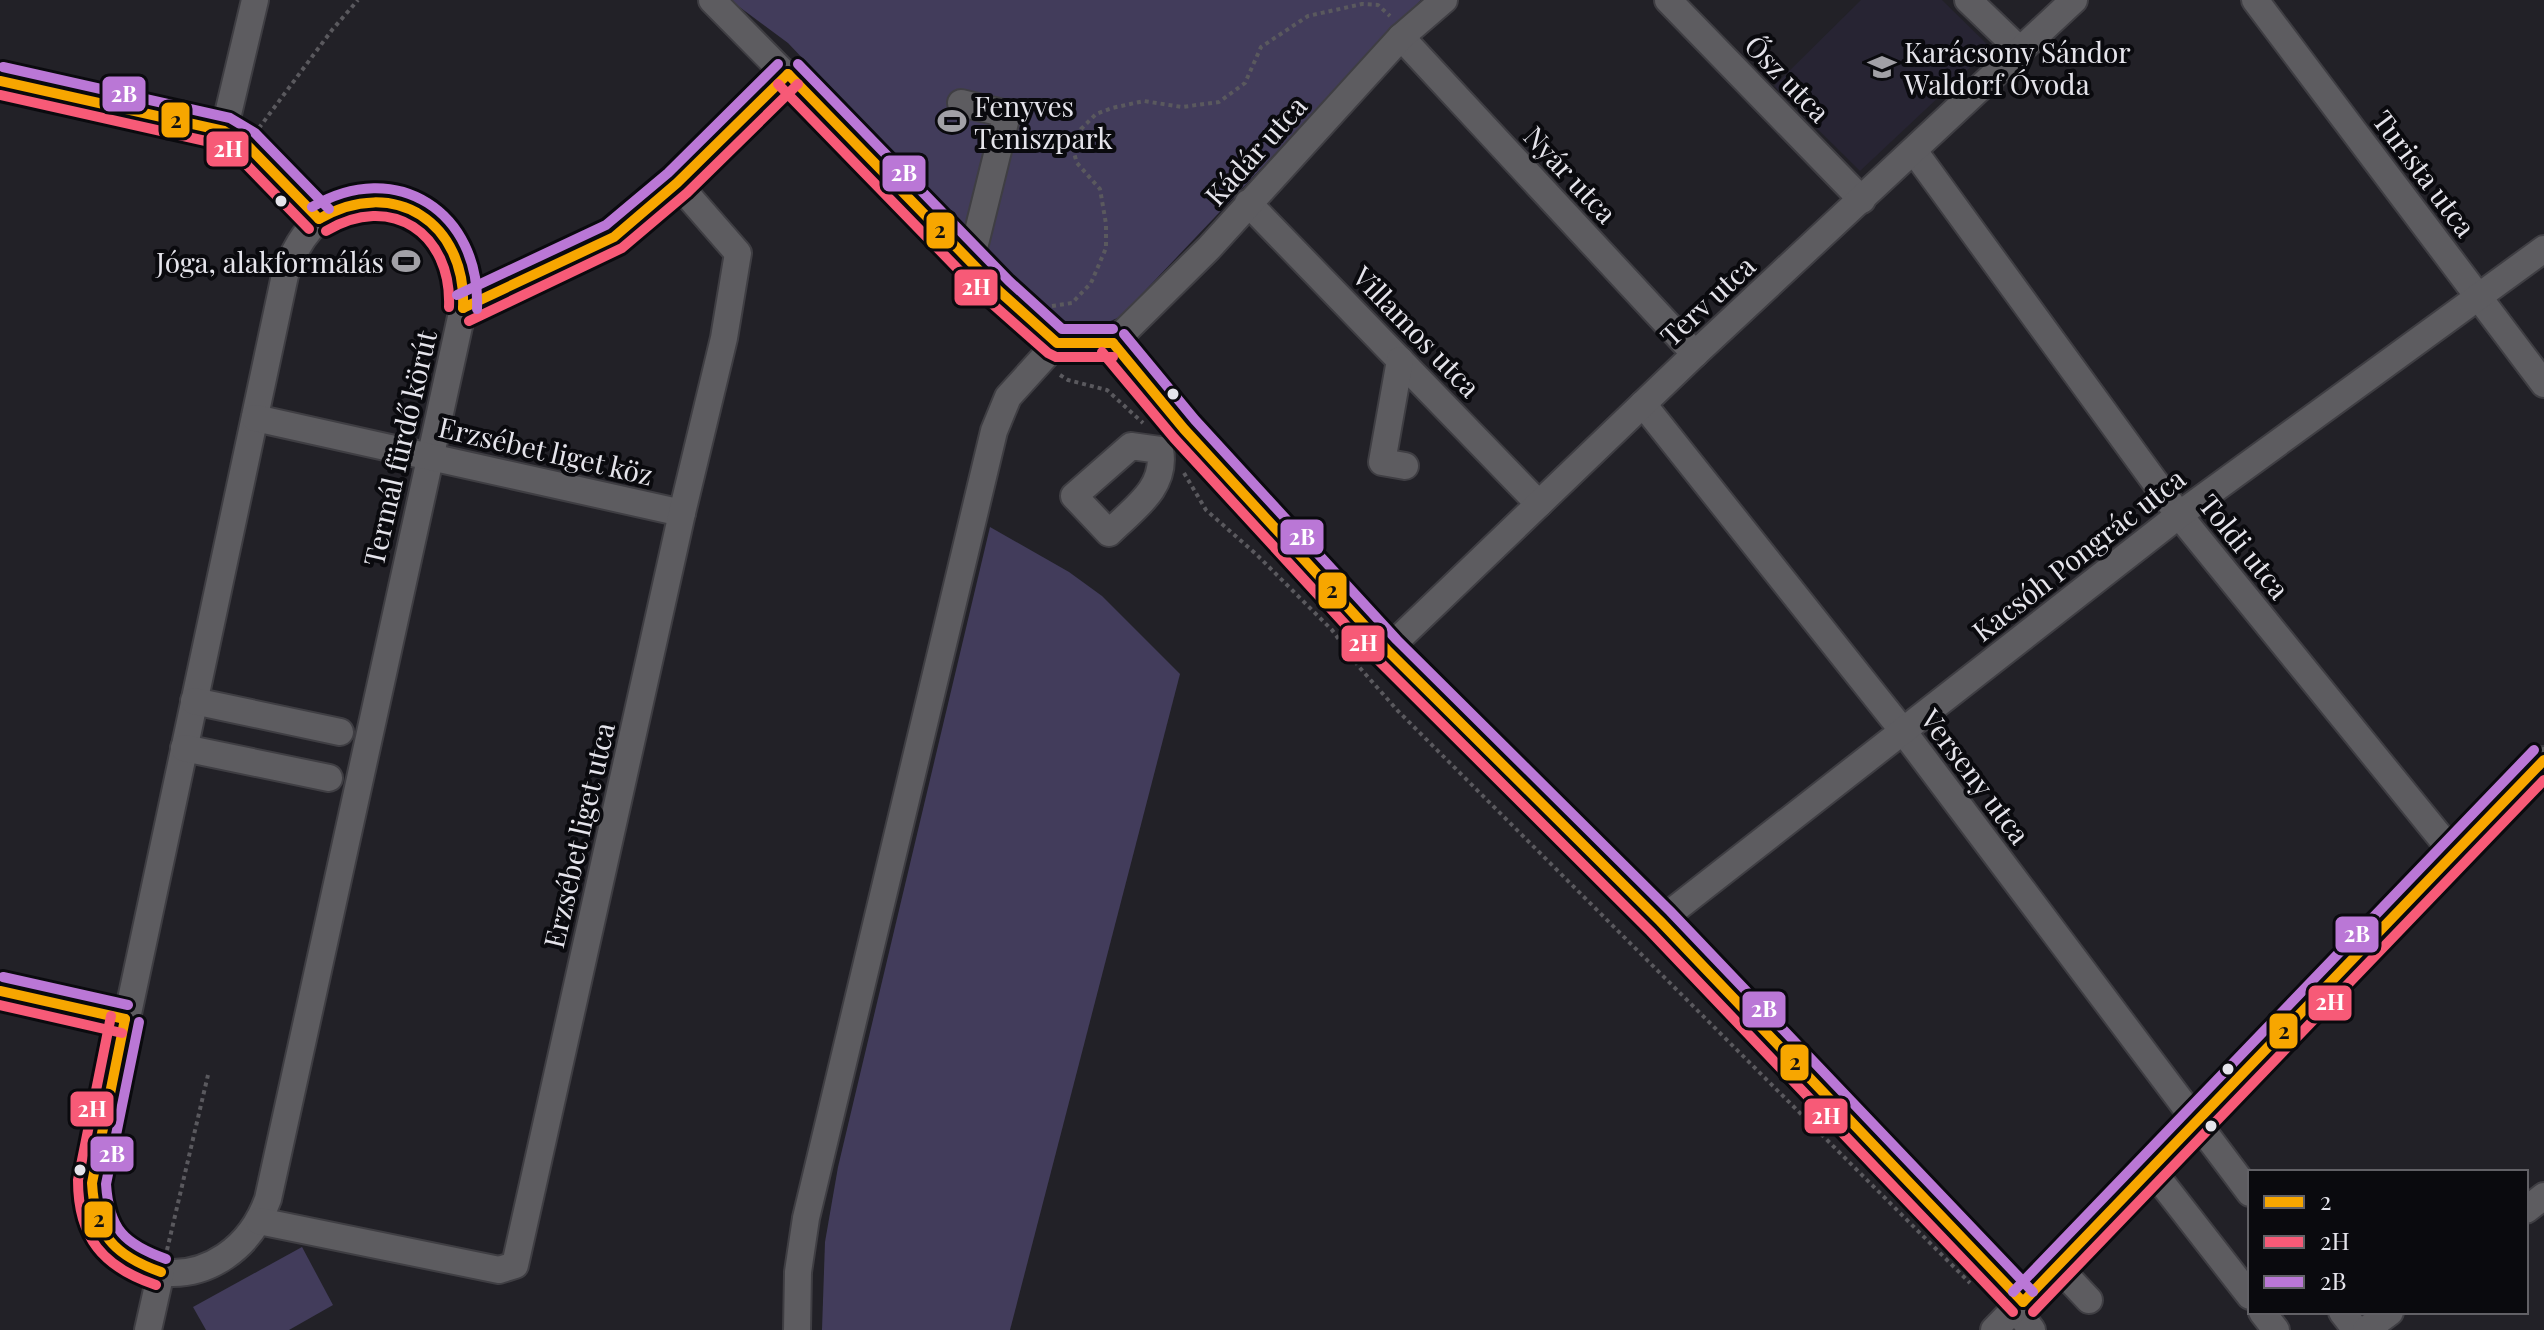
<svg xmlns="http://www.w3.org/2000/svg" width="2544" height="1330" font-family="'Playfair Display',serif">
	<style>
		.built { fill: #272433 }
		.green { fill: #423c5b }
		.lines { fill: none; stroke-linecap: round; stroke-linejoin: round }
		.minor-casing { stroke: #3f3e43; stroke-width: 30 }
		.path { stroke: #5a595e; stroke-width: 4; stroke-dasharray: 4 4; stroke-linecap: butt }
		.minor { stroke: #5d5c60; stroke-width: 26 }
		.bus-1-casing { stroke: #0a0a0e; stroke-width: 16 }
		.bus-2-casing { stroke: #0a0a0e; stroke-width: 16 }
		.bus-3-casing { stroke: #0a0a0e; stroke-width: 16 }
		.bus-1 { stroke: #f7a600; stroke-width: 10 }
		.bus-2 { stroke: #f75a77; stroke-width: 10 }
		.bus-3 { stroke: #ba77d6; stroke-width: 10 }
		.bus-dot { fill: #e5e4eb; stroke: #0a0a0e; stroke-width: 3 }
		.labels { text-anchor: middle; dominant-baseline: central; stroke-width: 8; stroke-linejoin: round; paint-order: stroke }
		.poi-label { font-size: 28px; fill: #e5e4eb; stroke: #0a0a0e; text-anchor: start }
		.street-label { font-size: 28px; fill: #e5e4eb; stroke: #0a0a0e }
		.line-badge { stroke: #0a0a0e; stroke-width: 3 }
		.badge-label { font-size: 22px; text-anchor: middle; font-weight: bold; fill: #fff }
		.pale-badge-label { font-size: 22px; text-anchor: middle; font-weight: bold; fill: #111 }
	</style>
	<rect width="100%" height="100%" fill="#222127"/>
	<path class="built" d="M1861,0H1942L1991,48L1860,171L1774,86Z"/>
	<g class="green">
		<path d="M730,0H1421L1120,317L1096,327L1067,329L1041,314L995,261L788,43Z"/>
		<path d="M990,527L1069,572L1102,596L1180,674L1010,1330H822L825,1242L838,1167Z"/>
		<path d="M302,1247L333,1305L289,1330H206L193,1307Z"/>
	</g>
	<g class="lines">
		<defs>
			<g id="minor">
				<path d="M712,0L999,291L1057,343H1113"/>
				<path d="M1668,0L1862,200"/>
				<path d="M1968,0L2021,51"/>
				<path d="M2255,0L2544,384"/>
				<path d="M1401,37L1695,354"/>
				<path d="M0,81L224,131L246,144L319,219"/>
				<path d="M961,103L1007,114L971,260"/>
				<path d="M224,131L255,0"/>
				<path d="M1914,151L2179,515L2454,854"/>
				<path d="M354,201C424,198 465,239 463,308L268,1199C231,1303 93,1297 92,1183L285,275C298,238 316,214 354,201Z"/>
				<path d="M1248,203L1539,504"/>
				<path d="M463,308L614,237L677,183L788,74"/>
				<path d="M1113,343L1184,429L1387,650L1660,921L2023,1302"/>
				<path d="M1113,343L1209,248L1401,37L1444,0"/>
				<path d="M1400,360L1382,462L1405,466"/>
				<path d="M1643,404L1903,731L2250,1193"/>
				<path d="M255,418L682,513"/>
				<path d="M1131,446L1160,450C1167,488 1133,509 1109,533L1074,496Z"/>
				<path d="M1387,650L1695,354L2074,0"/>
				<path d="M194,701L340,732"/>
				<path d="M184,748L329,778"/>
				<path d="M1660,921L2179,515L2544,249"/>
				<path d="M0,991L125,1019"/>
				<path d="M2151,1169L2250,1296"/>
				<path d="M2526,1210L2544,1196"/>
				<path d="M259,1221L499,1270L515,1265L682,513L724,338L738,253L677,183"/>
				<path d="M2057,1266L2089,1300"/>
				<path d="M2015,1308L2032,1330"/>
				<path d="M2262,1312L2276,1330"/>
				<path d="M2342,1312L2356,1330"/>
				<path d="M148,1330L161,1272"/>
				<path d="M797,1330L798,1272L806,1218L994,431L1008,397L1057,343"/>
				<path d="M1994,1330L2544,760"/>
				<path d="M2366,1330L2390,1312"/>
			</g>
		</defs>
		<use href="#minor" class="minor-casing"/>
		<g class="path">
			<path d="M259,128L332,30L358,0"/>
			<path d="M1052,306L1072,303L1091,283L1106,248V224L1100,189L1077,163L1073,150L1081,129L1096,114L1112,108L1144,101L1182,107L1219,102L1245,83L1261,47L1308,16L1362,4L1378,5L1390,16"/>
			<path d="M1060,375L1068,380L1107,390L1143,423"/>
			<path d="M1184,473L1206,510L1256,554L1332,630L1360,668L1398,711L1970,1283"/>
			<path d="M167,1250L208,1075"/>
		</g>
		<use href="#minor" class="minor"/>
		<defs>
			<g id="bus-1">
				<path d="M788,74L999,291L1057,343H1113"/>
				<path d="M0,81L224,131L246,144L319,219"/>
				<path d="M319,219C394,175 467,223 463,308"/>
				<path d="M463,308L614,237L677,183L788,74"/>
				<path d="M1113,343L1184,429L1387,650L1660,921L2023,1302"/>
				<path d="M0,991L125,1019"/>
				<path d="M125,1019L92,1183C95,1234 113,1255 161,1272"/>
				<path d="M2023,1302L2544,760"/>
			</g>
			<g id="bus-2">
				<path d="M778,84L989,301L1048,353L1056,357H1113"/>
				<path d="M0,95L219,144L237,155L309,229"/>
				<path d="M326,231C391,192 452,233 449,307"/>
				<path d="M469,321L622,248L687,193L798,84"/>
				<path d="M1102,352L1174,438L1377,659L1650,931L2013,1312"/>
				<path d="M0,1005L122,1033"/>
				<path d="M111,1016L78,1180C78,1238 103,1267 156,1285"/>
				<path d="M2033,1312L2544,780"/>
			</g>
			<g id="bus-3">
				<path d="M798,64L1009,281L1062,329H1113"/>
				<path d="M3,67L230,118L255,133L329,209"/>
				<path d="M312,207C396,157 481,212 477,309"/>
				<path d="M457,295L606,225L668,173L778,64"/>
				<path d="M1124,334L1195,420L1397,640L1670,911L2033,1292"/>
				<path d="M3,977L128,1005"/>
				<path d="M139,1022L106,1184C109,1229 124,1244 166,1259"/>
				<path d="M2013,1292L2534,750"/>
			</g>
		</defs>
		<use href="#bus-1" class="bus-1-casing"/>
		<use href="#bus-2" class="bus-2-casing"/>
		<use href="#bus-3" class="bus-3-casing"/>
		<use href="#bus-1" class="bus-1"/>
		<use href="#bus-2" class="bus-2"/>
		<use href="#bus-3" class="bus-3"/>
	</g>
	<defs>
		<symbol id="school-bare" viewBox="-9 -9 18 18"><path d="M0-5L7-2L0 1L-7-2ZM-4 1L0 2.5L4 1V4Q0 6-4 4Z" fill="#a1a0a6" stroke="#0a0a0e" stroke-width="2.5" paint-order="stroke"/></symbol>
		<symbol id="stadium-bare" viewBox="-9 -9 18 18"><path d="M0-5a6.5 5 0 1 0 0 10a6.5 5 0 1 0 0-10ZM-3.5-1.8h7v3.6h-7Z" fill="#a1a0a6" stroke="#0a0a0e" stroke-width="2.5" paint-order="stroke"/></symbol>
	</defs>
	<g fill-rule="evenodd">
		<use href="#school-bare" x="1862" y="47" width="40" height="40"/>
		<use href="#stadium-bare" x="932" y="101" width="40" height="40"/>
		<use href="#stadium-bare" x="386" y="241" width="40" height="40"/>
	</g>
	<g class="bus-dot">
		<circle cx="281" cy="201" r="7"/>
		<circle cx="1173" cy="394" r="7"/>
		<circle cx="2228" cy="1069" r="7"/>
		<circle cx="2211" cy="1126" r="7"/>
		<circle cx="80" cy="1170" r="7"/>
	</g>
	<g class="labels">
		<g class="poi-label">
			<text x="1904" y="51">Karácsony Sándor<tspan x="1904" dy="32">Waldorf Óvoda</tspan></text>
			<text x="974" y="105">Fenyves<tspan x="974" dy="32">Teniszpark</tspan></text>
			<text x="384" y="261" text-anchor="end">Jóga, alakformálás</text>
		</g>
		<g class="street-label">
			<text transform="translate(1788 78) rotate(46)">Ősz utca</text>
			<text transform="translate(1255 150) rotate(-48)">Kádár utca</text>
			<text transform="translate(2425 173) rotate(53)">Turista utca</text>
			<text transform="translate(1571 174) rotate(47)">Nyár utca</text>
			<text transform="translate(1707 300) rotate(-43)">Terv utca</text>
			<text transform="translate(1417 331) rotate(46)">Villamos utca</text>
			<text transform="translate(399 448) rotate(-77)">Termál fürdő körút</text>
			<text transform="translate(546 450) rotate(13)">Erzsébet liget köz</text>
			<text transform="translate(2245 546) rotate(51)">Toldi utca</text>
			<text transform="translate(2078 554) rotate(-38)">Kacsóh Pongrác utca</text>
			<text transform="translate(1976 776) rotate(53)">Verseny utca</text>
			<text transform="translate(578 835) rotate(-77)">Erzsébet liget utca</text>
		</g>
	</g>
	<g class="line-badge">
		<rect x="101" y="75" width="46" height="38" rx="8" fill="#ba77d6"/>
		<rect x="160" y="101" width="31" height="38" rx="8" fill="#f7a600"/>
		<rect x="205" y="130" width="45" height="38" rx="8" fill="#f75a77"/>
		<rect x="881" y="154" width="46" height="39" rx="8" fill="#ba77d6"/>
		<rect x="925" y="211" width="31" height="39" rx="8" fill="#f7a600"/>
		<rect x="953" y="268" width="46" height="39" rx="8" fill="#f75a77"/>
		<rect x="1279" y="518" width="46" height="38" rx="8" fill="#ba77d6"/>
		<rect x="1317" y="571" width="31" height="39" rx="8" fill="#f7a600"/>
		<rect x="1340" y="624" width="46" height="39" rx="8" fill="#f75a77"/>
		<rect x="2334" y="915" width="46" height="39" rx="8" fill="#ba77d6"/>
		<rect x="2307" y="984" width="46" height="38" rx="8" fill="#f75a77"/>
		<rect x="1741" y="990" width="46" height="39" rx="8" fill="#ba77d6"/>
		<rect x="2268" y="1012" width="31" height="38" rx="8" fill="#f7a600"/>
		<rect x="1779" y="1043" width="31" height="39" rx="8" fill="#f7a600"/>
		<rect x="69" y="1090" width="46" height="38" rx="8" fill="#f75a77"/>
		<rect x="1803" y="1097" width="46" height="38" rx="8" fill="#f75a77"/>
		<rect x="89" y="1135" width="46" height="38" rx="8" fill="#ba77d6"/>
		<rect x="83" y="1200" width="31" height="39" rx="8" fill="#f7a600"/>
	</g>
	<g class="badge-label">
		<text x="124" y="102">2B</text>
		<text x="228" y="157">2H</text>
		<text x="904" y="181">2B</text>
		<text x="976" y="295">2H</text>
		<text x="1302" y="545">2B</text>
		<text x="1363" y="651">2H</text>
		<text x="2357" y="942">2B</text>
		<text x="2330" y="1010">2H</text>
		<text x="1764" y="1017">2B</text>
		<text x="92" y="1117">2H</text>
		<text x="1826" y="1124">2H</text>
		<text x="112" y="1162">2B</text>
	</g>
	<g class="pale-badge-label">
		<text x="176" y="128">2</text>
		<text x="940" y="238">2</text>
		<text x="1332" y="598">2</text>
		<text x="2284" y="1039">2</text>
		<text x="1795" y="1070">2</text>
		<text x="99" y="1227">2</text>
	</g>
	<rect x="2248" y="1170" width="280" height="144" fill="#0a0a0e" stroke="#626166" stroke-width="2"/>
	<rect x="2264" y="1196" width="40" height="12" fill="#f7a600" stroke="#626166" stroke-width="2"/>
	<text x="2320" y="1210" font-size="24" fill="#e5e4eb">2</text>
	<rect x="2264" y="1236" width="40" height="12" fill="#f75a77" stroke="#626166" stroke-width="2"/>
	<text x="2320" y="1250" font-size="24" fill="#e5e4eb">2H</text>
	<rect x="2264" y="1276" width="40" height="12" fill="#ba77d6" stroke="#626166" stroke-width="2"/>
	<text x="2320" y="1290" font-size="24" fill="#e5e4eb">2B</text>
</svg>
